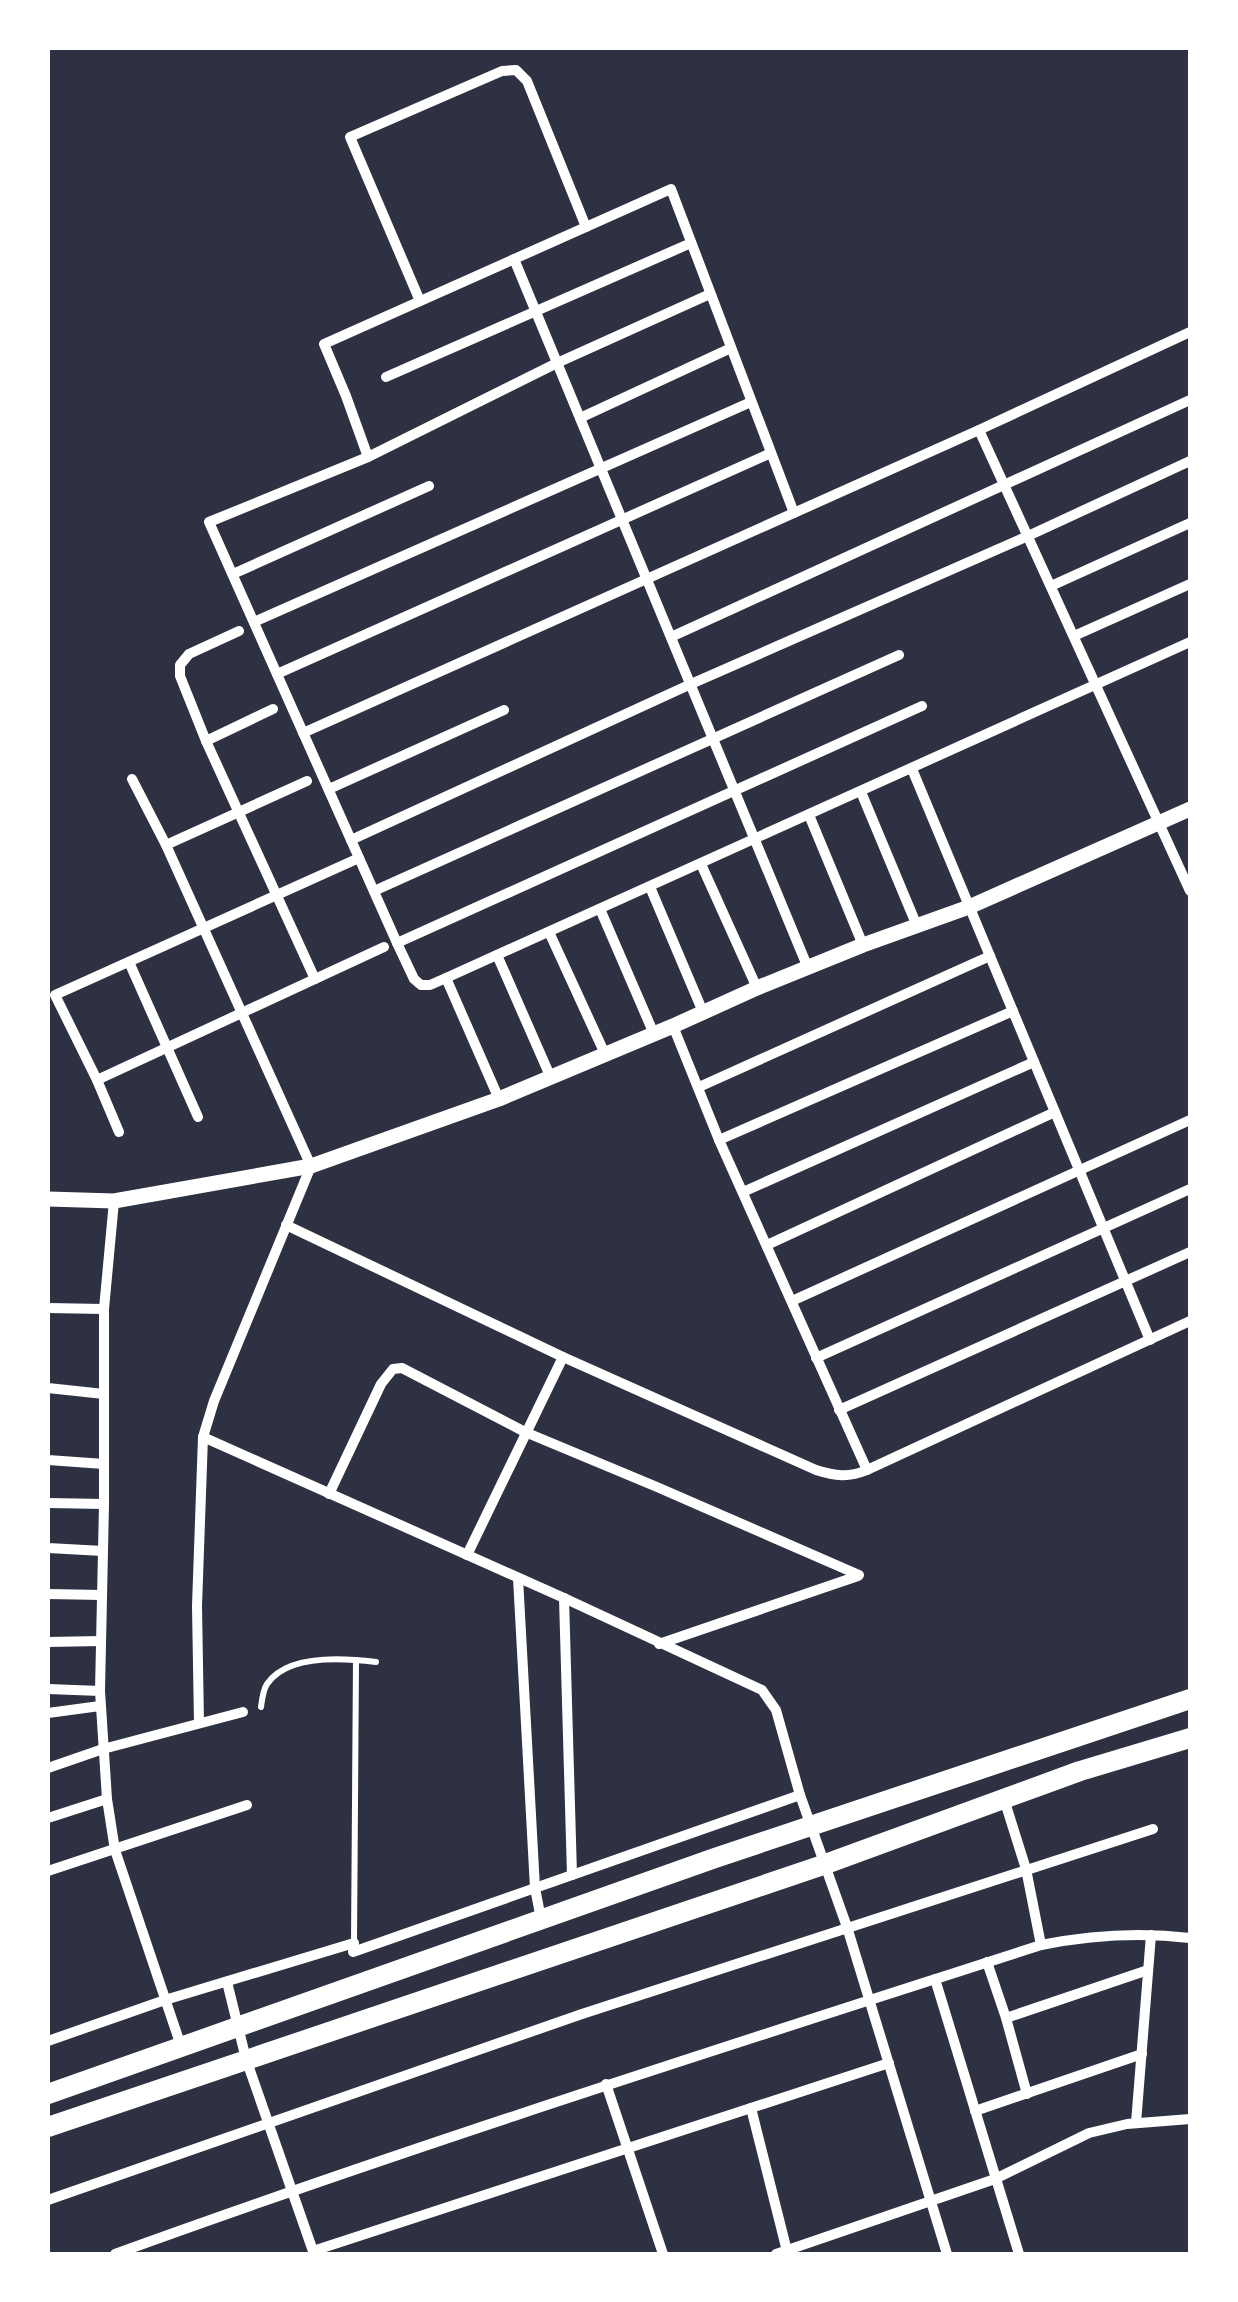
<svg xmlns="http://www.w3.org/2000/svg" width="1238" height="2302" viewBox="0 0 1238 2302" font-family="'Roboto Serif',serif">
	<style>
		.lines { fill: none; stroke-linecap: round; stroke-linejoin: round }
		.service { stroke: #fff; stroke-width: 6 }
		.minor { stroke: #fff; stroke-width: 10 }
		.tertiary { stroke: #fff; stroke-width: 15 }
		.trunk { stroke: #fff; stroke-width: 20 }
	</style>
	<rect width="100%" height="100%" fill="#2d3142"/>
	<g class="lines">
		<g class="service">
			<path d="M261 1707C262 1700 263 1690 267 1684 287 1654 345 1658 376 1662"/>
			<polyline points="354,1943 356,1660"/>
		</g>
		<g class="minor">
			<polyline points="514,259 808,968"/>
			<polyline points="710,294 557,363 368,457 209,522 397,943 414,979 421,985 430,985 446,978 1190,642"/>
			<polyline points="420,301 350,137 502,71 516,70 527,81 586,227"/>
			<polyline points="386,377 691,243"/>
			<polyline points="580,418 731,348"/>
			<polyline points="979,430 1190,891"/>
			<polyline points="368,457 346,396 324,344 671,189 794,513"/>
			<polyline points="233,574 429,486"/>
			<polyline points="1051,586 1190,523"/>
			<polyline points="254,622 751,402"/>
			<polyline points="239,631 189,654 180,665 180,676 206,741 315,979"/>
			<polyline points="1074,636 1190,584"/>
			<polyline points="671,637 1190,400"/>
			<polyline points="277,674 771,453"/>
			<polyline points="303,733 979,430 1190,332"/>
			<polyline points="206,741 273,709"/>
			<polyline points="912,769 1150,1340"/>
			<polyline points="132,779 166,845 311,1166 214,1401 203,1437 197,1606 199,1723"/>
			<polyline points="329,789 504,710"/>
			<polyline points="861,792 917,926"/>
			<polyline points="809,815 863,945"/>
			<polyline points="351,840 691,684 1028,536 1190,461"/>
			<polyline points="166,845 307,781"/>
			<polyline points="701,864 757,988"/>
			<polyline points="650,887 703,1012"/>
			<polyline points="374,891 899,655"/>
			<polyline points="600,909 654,1034"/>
			<polyline points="549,932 605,1054"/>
			<polyline points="397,943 922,706"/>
			<polyline points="497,955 551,1078"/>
			<polyline points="129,962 198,1117"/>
			<polyline points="446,978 499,1099"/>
			<polyline points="673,1026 719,1140 867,1470"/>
			<polyline points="97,1080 384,947"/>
			<polyline points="699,1087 990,956"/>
			<polyline points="119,1132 97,1080 55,995 359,858"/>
			<polyline points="719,1140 1013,1011"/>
			<polyline points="743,1192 1034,1062"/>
			<polyline points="114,1201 104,1309 104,1504 100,1691 107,1799 115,1850 181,2046"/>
			<path d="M286 1225 563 1357 816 1470C835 1476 848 1478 867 1470L1190 1321"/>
			<polyline points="767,1245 1055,1112"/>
			<polyline points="792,1301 1190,1120"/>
			<polyline points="48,1308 104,1309"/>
			<polyline points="816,1358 1190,1189"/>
			<polyline points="48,1388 104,1394"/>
			<polyline points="839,1410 1190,1252"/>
			<polyline points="203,1437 564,1598 762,1690 776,1710 800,1795 847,1927 947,2254"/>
			<polyline points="48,1460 104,1464"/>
			<polyline points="329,1494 381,1384 393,1369 402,1368 525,1432 657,1487 859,1575"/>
			<polyline points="48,1503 104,1504"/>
			<polyline points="48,1548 103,1551"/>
			<polyline points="467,1555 563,1357"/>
			<polyline points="518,1578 535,1888 541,1919"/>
			<polyline points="48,1594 102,1595"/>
			<polyline points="564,1598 572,1875"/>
			<polyline points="48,1642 101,1641"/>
			<polyline points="659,1644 858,1576"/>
			<polyline points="48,1689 100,1691"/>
			<polyline points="48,1713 100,1706"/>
			<polyline points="48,1768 103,1749 243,1712"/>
			<polyline points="1004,1799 1026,1869 1041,1945"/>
			<polyline points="48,1818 107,1799"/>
			<polyline points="48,1871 247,1805"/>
			<polyline points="987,1962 1006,2018"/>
			<polyline points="935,1979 1019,2254"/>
			<polyline points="227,1982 246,2059 314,2254"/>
			<polyline points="48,2041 165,2000 354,1943 353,1952 800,1795"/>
			<polyline points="606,2084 663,2254"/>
			<polyline points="1027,2094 1006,2018 1148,1970"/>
			<polyline points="751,2108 787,2251"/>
			<polyline points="975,2111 1142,2054"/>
			<polyline points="1136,2123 1151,1935"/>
			<polyline points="48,2200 582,2014 1153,1829"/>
			<polyline points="313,2251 889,2063"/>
			<path d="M115 2254C421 2143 731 2045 1041 1945 1091 1935 1140 1932 1190 1938"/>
			<polyline points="776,2254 995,2179 1089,2133 1127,2124 1190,2119"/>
		</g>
		<polyline class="tertiary" points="48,1199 114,1201 311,1166 499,1099 673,1026 757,988 863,945 969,907 1190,809"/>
		<g class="trunk">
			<polyline points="48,2094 715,1858 1190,1699"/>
			<polyline points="48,2127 823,1865 1080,1771 1190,1738"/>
		</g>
	</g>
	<rect width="1238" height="2302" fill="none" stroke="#ffffff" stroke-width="100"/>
</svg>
